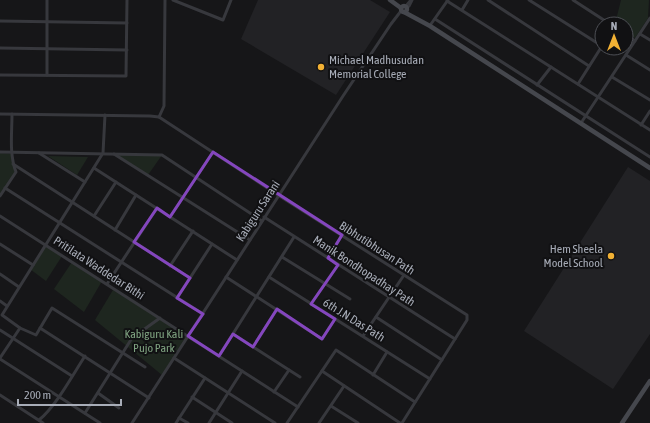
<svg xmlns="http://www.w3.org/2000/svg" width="650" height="423" viewBox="0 0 650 423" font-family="'Asap Condensed',sans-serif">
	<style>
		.built { fill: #222225 }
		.green { fill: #1e261f }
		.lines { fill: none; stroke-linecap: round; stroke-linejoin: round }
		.street { stroke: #37383d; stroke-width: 3 }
		.secondary { stroke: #45474d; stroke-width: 4.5 }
		.marked { fill: none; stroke: #8446be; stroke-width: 3; stroke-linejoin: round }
		.poi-dot { fill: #f2b134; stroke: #111113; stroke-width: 1.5 }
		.labels { text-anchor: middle; stroke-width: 4; stroke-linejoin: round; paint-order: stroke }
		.poi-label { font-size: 12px; fill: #a8adb8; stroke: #111113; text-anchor: start }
		.street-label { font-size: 12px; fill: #a8adb8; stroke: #111113 }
		.park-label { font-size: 12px; fill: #7fa381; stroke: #111113 }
	</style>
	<rect width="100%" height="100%" fill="#161618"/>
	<g class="built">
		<polygon points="258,0 370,0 390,12 336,95 241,39"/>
		<polygon points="628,167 650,181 650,334 613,389 524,331"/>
	</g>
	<g class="green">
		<polygon points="621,0 649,0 648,18 635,38 626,33 626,24 615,24"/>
		<polygon points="0,153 12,154 15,173 0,194"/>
		<polygon points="117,155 162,155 148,175"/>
		<polygon points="48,156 88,157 77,175"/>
		<polygon points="45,245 62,256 46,281 30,269"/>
		<polygon points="72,262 102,281 84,312 54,289"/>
		<polygon points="113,290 188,336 162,375 95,320"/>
	</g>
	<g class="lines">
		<g class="street">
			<polyline points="47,0 47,75"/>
			<polyline points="173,0 223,20 231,0"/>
			<polyline points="488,0 589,66"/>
			<polyline points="529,0 602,46"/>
			<polyline points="573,0 610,24"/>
			<polyline points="447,1 650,130"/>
			<polyline points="406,6 411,0"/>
			<polyline points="407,8 409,6 412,0"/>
			<polyline points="462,10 468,0"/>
			<polyline points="435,19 650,157"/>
			<polyline points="0,21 127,23"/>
			<polyline points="431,24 448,0"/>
			<polyline points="640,34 650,40"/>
			<polyline points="626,35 635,41"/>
			<polyline points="0,48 127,50"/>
			<polyline points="626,55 650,70"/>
			<polyline points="0,75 126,76 127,0"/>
			<polyline points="612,77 650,100"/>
			<polyline points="578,84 602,46"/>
			<polyline points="537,85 551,67"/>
			<polyline points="0,114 150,116 159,117 278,195 467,315 467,320 402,423"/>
			<polyline points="105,115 103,153 2,315 20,328 36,335 52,308 145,367"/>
			<polyline points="159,117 164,106 165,0"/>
			<polyline points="581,123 650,18"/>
			<polyline points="641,125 650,111"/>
			<polyline points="0,152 162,155 262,221"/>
			<polyline points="39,153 85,182"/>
			<polyline points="114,154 250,240"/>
			<polyline points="13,164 190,278"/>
			<polyline points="94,168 237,260"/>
			<polyline points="5,188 203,314"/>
			<path d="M0 196 16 172C9 154 12 133 12 114"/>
			<polyline points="0,216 298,407"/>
			<polyline points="94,216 116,182"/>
			<polyline points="170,217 213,152"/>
			<polyline points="264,217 455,339"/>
			<polyline points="115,230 136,195"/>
			<polyline points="0,244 33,265"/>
			<polyline points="282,257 350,299"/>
			<polyline points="328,258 342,235"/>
			<polyline points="170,266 193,231"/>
			<polyline points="0,274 19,287"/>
			<polyline points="226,277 322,339 335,319"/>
			<polyline points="269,277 430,379"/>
			<polyline points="107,284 157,208"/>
			<polyline points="177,298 212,244"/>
			<polyline points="0,301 7,306"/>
			<polyline points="311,304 338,265"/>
			<polyline points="376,317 442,360"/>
			<polyline points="40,328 149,398"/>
			<polyline points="0,330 72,376"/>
			<polyline points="233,334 300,377"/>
			<polyline points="363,336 404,275"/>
			<polyline points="253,347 277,309"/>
			<polyline points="219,356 294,237"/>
			<polyline points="0,358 20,328"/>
			<polyline points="174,358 275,423"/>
			<polyline points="0,359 100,423"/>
			<polyline points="322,371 400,423"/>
			<polyline points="373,375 387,352"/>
			<polyline points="274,392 289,370"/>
			<polyline points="98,393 119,408"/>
			<polyline points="0,395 43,423"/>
			<polyline points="192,397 232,423"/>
			<polyline points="331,406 358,423"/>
			<polyline points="85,413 132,338 160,318"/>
			<polyline points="179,418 188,423"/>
			<path d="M39 420C56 406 72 376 85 356"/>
			<polyline points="132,423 343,96 391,24 401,11"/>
			<polyline points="176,423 205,378"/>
			<polyline points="209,423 242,371"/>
			<polyline points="287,423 336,350 415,402"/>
			<polyline points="319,423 344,386"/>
		</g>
		<g class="secondary">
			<polyline points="390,0 401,8"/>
			<circle cx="404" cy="9" r="3"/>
			<polyline points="404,12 430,26 650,168"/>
			<polyline points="622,423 650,381"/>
		</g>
	</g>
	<path class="marked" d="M213 152 342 235 328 258 338 265 311 304 335 319 322 339 277 309 253 347 233 334 219 356 188 336 203 314 177 298 190 278 134 242 157 208 170 217Z"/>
	<g class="poi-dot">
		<circle cx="321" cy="67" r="4"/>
		<circle cx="611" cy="256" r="4"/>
	</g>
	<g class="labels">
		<g class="poi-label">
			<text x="329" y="64">Michael Madhusudan<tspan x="329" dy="14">Memorial College</tspan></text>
			<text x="603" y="253" text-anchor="end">Hem Sheela<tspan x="603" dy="14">Model School</tspan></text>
		</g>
		<g class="street-label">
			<text transform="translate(258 211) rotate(-57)" y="4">Kabiguru Sarani</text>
			<text transform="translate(377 248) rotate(33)" y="4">Bibhutibhusan Path</text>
			<text transform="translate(99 268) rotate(33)" y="4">Pritilata Waddedar Bithi</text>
			<text transform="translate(364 271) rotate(33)" y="4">Manik Bondhopadhay Path</text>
			<text transform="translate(354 320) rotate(32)" y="4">6th J.N.Das Path</text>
		</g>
		<g class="park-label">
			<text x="154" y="338">Kabiguru Kali<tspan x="154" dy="14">Pujo Park</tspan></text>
		</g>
	</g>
	<g transform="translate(614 36)"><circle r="19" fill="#111113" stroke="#4d4f55"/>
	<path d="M0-3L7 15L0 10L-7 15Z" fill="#f2b134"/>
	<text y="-6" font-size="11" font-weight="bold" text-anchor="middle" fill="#a8adb8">N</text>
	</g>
	<path d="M18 399v6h103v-6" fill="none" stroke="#a8adb8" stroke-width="2"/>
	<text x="24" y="399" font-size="12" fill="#a8adb8" stroke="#111113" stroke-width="3" paint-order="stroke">200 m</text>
</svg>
